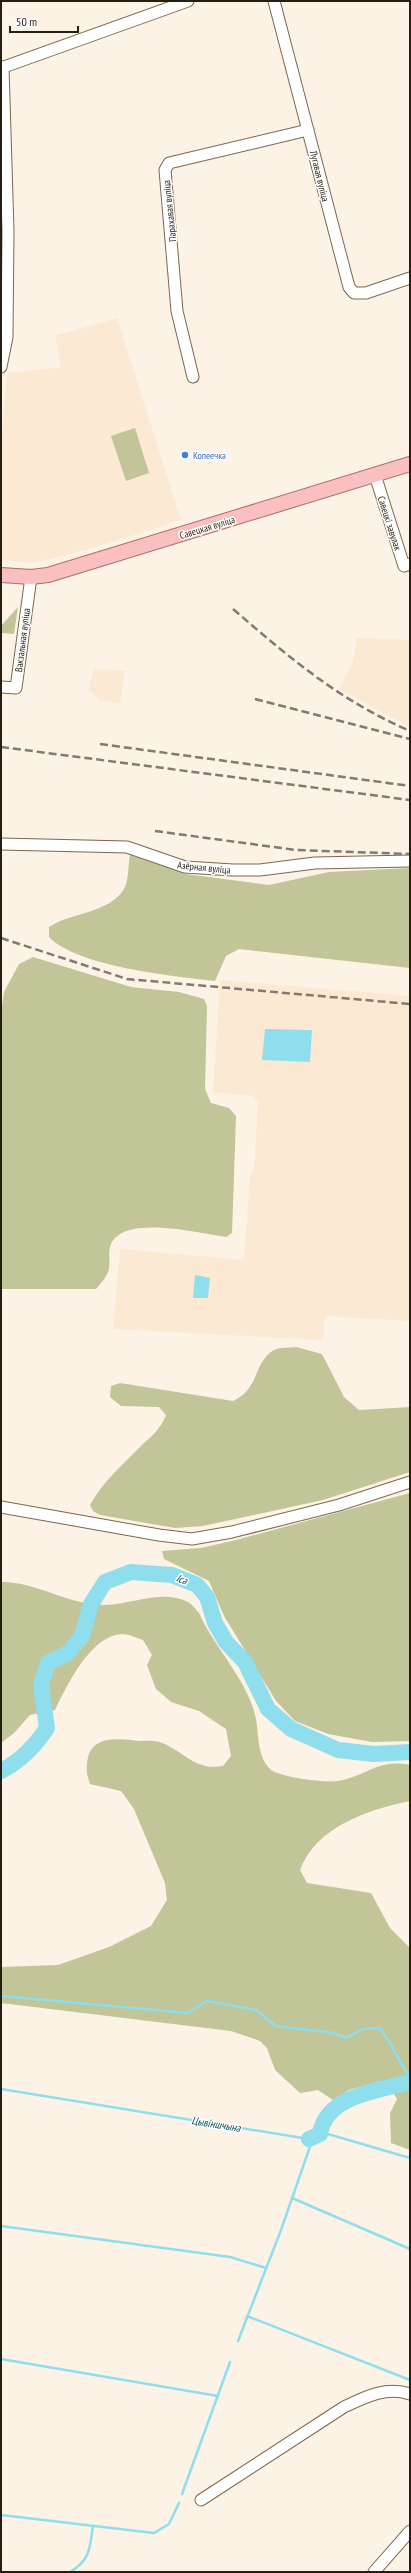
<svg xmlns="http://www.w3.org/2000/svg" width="411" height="2573" viewBox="0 0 411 2573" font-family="'PT Sans Narrow',sans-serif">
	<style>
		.built { fill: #fbe9d3 }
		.green { fill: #c1c597 }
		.water { fill: #8fdeed }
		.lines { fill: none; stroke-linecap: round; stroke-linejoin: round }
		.stream { stroke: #8fdeed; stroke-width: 2.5 }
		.river { stroke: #8fdeed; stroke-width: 16 }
		.minor-casing { stroke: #7c674b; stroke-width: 13 }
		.major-casing { stroke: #ae6c67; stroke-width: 16 }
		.minor { stroke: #fff; stroke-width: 11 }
		.major { stroke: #fac0bf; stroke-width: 14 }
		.rail { stroke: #83796e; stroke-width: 2.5; stroke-dasharray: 8 4; stroke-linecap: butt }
		.shop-dot { fill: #3f7fe0; stroke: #fff; stroke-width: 1.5 }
		.labels { text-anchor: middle; stroke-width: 3; stroke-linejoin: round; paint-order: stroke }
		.street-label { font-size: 10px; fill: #271e13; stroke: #fff }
		.shop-label { font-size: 10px; fill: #366cbe; stroke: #fff; text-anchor: start }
		.water-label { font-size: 11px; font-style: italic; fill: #0b515d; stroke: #fff }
	</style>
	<rect width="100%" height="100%" fill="#fcf2e6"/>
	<g class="built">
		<polygon points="117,318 181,520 100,546 34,563 1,560 1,450 7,373 61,367 55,336"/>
		<polygon points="357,638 410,640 410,727 339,689 353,661"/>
		<polygon points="94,669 125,671 120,703 100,701 89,690"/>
		<polygon points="220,980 410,996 410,1321 325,1316 323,1340 113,1329 120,1249 244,1260 250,1175 254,1170 258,1103 253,1096 213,1092"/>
	</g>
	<g class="green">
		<polygon points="135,428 149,473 126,481 111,436"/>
		<polygon points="18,607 14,634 1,633 1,626"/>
		<path d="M130 855 186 874 269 885 329 872 410 868V968L239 949 226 956 215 981C173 976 78 967 49 937V927C72 912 108 914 124 889 129 880 128 865 130 855Z"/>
		<path d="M33 957 131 987 179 992 204 999 207 1006 205 1089 211 1103 229 1108 236 1116 232 1233 226 1237C199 1233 124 1214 111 1244 107 1253 112 1266 107 1274 105 1279 100 1284 96 1289H1V1014L4 992 19 964Z"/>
		<path d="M296 1347 322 1354 344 1397 359 1410 410 1407V1472L323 1500 203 1526 175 1528 100 1515 93 1511 90 1505C102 1483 121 1466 139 1448 150 1437 160 1431 166 1415L159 1407 121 1406 110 1397 111 1386 120 1383 233 1401C260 1389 253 1362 274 1350 279 1347 290 1348 296 1347Z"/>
		<polygon points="410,1493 410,1741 372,1742 328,1734 295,1721 276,1701 224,1616 209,1581 164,1559 162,1551 201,1548 236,1540"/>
		<path d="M1 1582C38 1582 67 1605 106 1605 132 1604 163 1589 188 1602 192 1604 196 1610 199 1613 214 1647 243 1675 254 1711 260 1729 255 1754 270 1769 278 1777 325 1783 337 1781 366 1777 377 1758 410 1765V1801C367 1810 316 1827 300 1870L307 1883 371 1893 390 1928 410 1948V2150L391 2143 390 2113 397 2099 392 2090 381 2081 349 2090 333 2100 318 2090 300 2093 275 2070 267 2048 260 2041 231 2031 1 2003V1967L58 1965 109 1947 151 1926 167 1900 165 1883 134 1809 121 1791 90 1784C86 1773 86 1769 88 1757 94 1735 120 1739 138 1741 145 1741 156 1740 162 1743 185 1752 195 1771 223 1766L231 1756 226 1729 199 1711 171 1702 156 1689 147 1665 152 1655 143 1640C137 1638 128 1634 122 1634 91 1635 67 1685 55 1710L30 1715 14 1733 1 1743Z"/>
	</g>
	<g class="water">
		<polygon points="265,1029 312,1030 310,1062 262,1060"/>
		<polygon points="195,1275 210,1278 208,1298 193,1298"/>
	</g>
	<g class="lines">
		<g class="stream">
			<path d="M1 1996 188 2013 207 2001 256 2010 276 2026 334 2033 346 2038 363 2029 379 2028C392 2041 397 2061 410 2076"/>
			<polyline points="1,2089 309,2139"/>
			<polyline points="321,2132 410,2158"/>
			<polyline points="292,2198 410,2249"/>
			<polyline points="1,2226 230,2257 266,2268"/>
			<polyline points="247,2316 410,2380"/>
			<polyline points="238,2341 281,2230 313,2138"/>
			<polyline points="1,2359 218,2396"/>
			<polyline points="182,2494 230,2362"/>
			<polyline points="1,2515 154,2533 169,2524 179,2503"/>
			<path d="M70 2572C90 2561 90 2547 93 2526"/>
		</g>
		<g class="river">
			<path d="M1 1771C21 1761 35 1746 47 1728L41 1684 48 1663 68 1653 82 1636 91 1604 105 1582 131 1572 172 1575 197 1585 207 1597 215 1623 226 1642 245 1662 268 1709 291 1729 338 1750 374 1754 410 1752"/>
			<path d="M309 2139 320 2134C326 2095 378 2091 410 2082"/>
		</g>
		<defs>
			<g id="minor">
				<polyline points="274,1 349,287 354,293 366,293 410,278"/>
				<polyline points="1,68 188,1"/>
				<polyline points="1,367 7,337 8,231 3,67"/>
				<polyline points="193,377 177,311 165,170 169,163 308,130"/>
				<polyline points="375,475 404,566 410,564"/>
				<polyline points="1,687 16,688 31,577"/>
				<polyline points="1,844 127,847 185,867 233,870 260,870 315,863 410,861"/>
				<polyline points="1,1507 159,1535 192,1539 232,1532 339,1505 410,1482"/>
				<path d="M201 2500 344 2407C365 2397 386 2386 410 2394"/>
				<polyline points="374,2572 410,2531"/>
			</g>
			<polyline id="major" points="1,575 31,577 48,575 410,464"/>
		</defs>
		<use href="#minor" class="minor-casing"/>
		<use href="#major" class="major-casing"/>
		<use href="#minor" class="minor"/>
		<use href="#major" class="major"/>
		<g class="rail">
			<path d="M233 609C291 659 339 700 410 731"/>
			<polyline points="255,699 410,739"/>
			<polyline points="100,744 410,786"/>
			<polyline points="1,747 410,800"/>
			<polyline points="155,831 296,850 410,854"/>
			<polyline points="1,938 127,979 410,1004"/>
		</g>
	</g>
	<circle class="shop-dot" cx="185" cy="455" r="4"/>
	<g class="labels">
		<g class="street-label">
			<text transform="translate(320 176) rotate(76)" y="4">Лугавая вуліца</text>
			<text transform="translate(169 211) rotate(-96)" y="4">Парахавая вуліца</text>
			<text transform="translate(390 523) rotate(72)" y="4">Савецкі завулак</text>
			<text transform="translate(207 527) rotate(-17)" y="4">Савецкая вуліца</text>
			<text transform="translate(22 640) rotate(-83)" y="4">Вакзальная вуліца</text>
			<text transform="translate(204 867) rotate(6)" y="4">Азёрная вуліца</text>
		</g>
		<g class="shop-label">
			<text x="193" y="459">Копеечка</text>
		</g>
		<g class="water-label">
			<text transform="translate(182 1579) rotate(22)" y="4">Іса</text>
			<text transform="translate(216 2124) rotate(9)" y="4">Цывіншчына</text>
		</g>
	</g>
	<rect width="411" height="2573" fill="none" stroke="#271e13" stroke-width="4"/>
	<path d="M10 26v6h68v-6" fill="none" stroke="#271e13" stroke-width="2"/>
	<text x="16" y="26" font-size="12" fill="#271e13" stroke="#ffffff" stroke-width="3" paint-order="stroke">50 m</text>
</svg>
